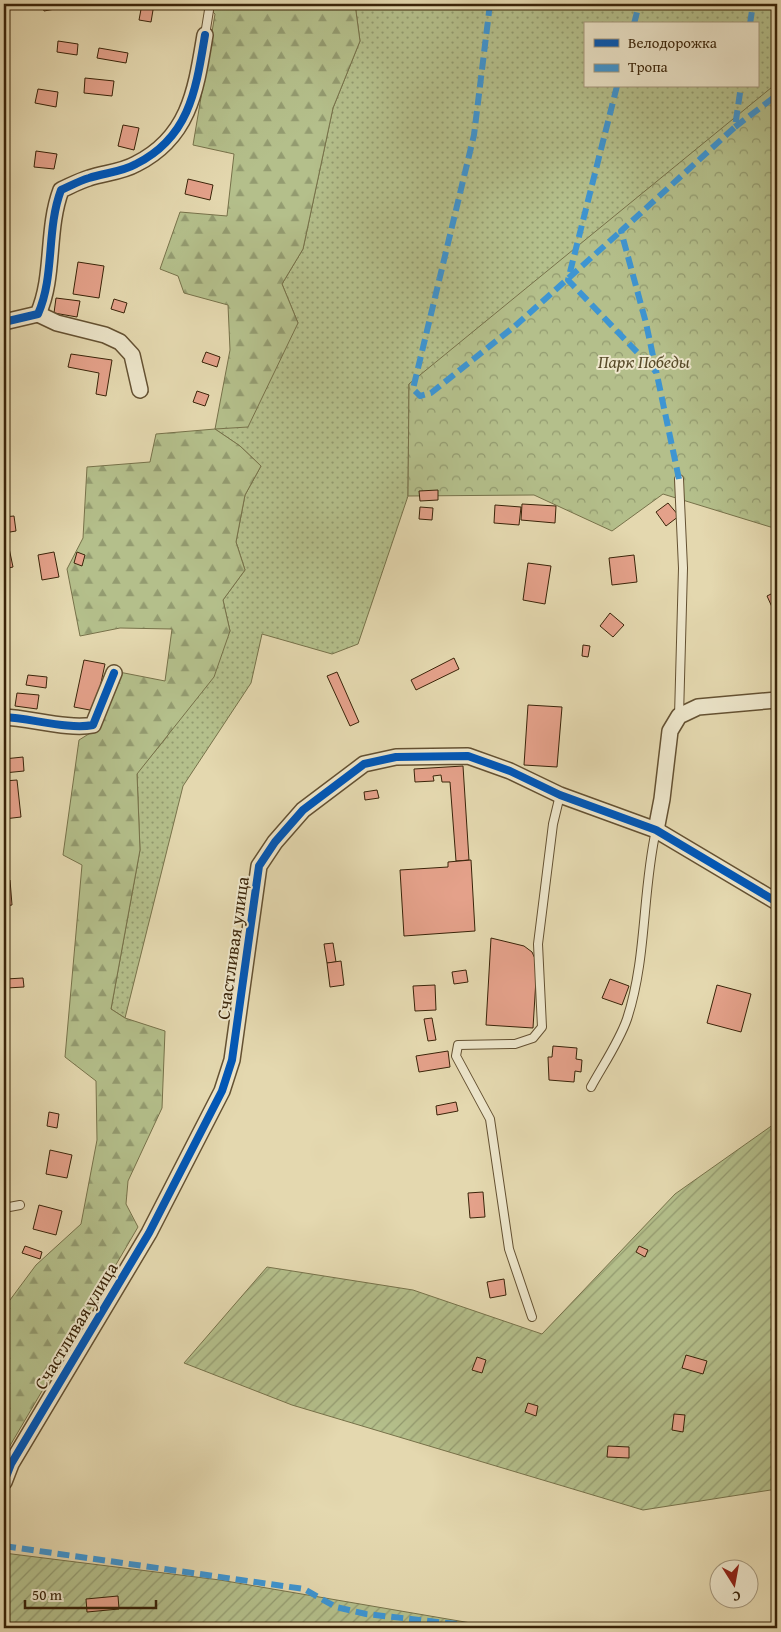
<svg xmlns="http://www.w3.org/2000/svg" width="781" height="1632" viewBox="0 0 781 1632" font-family="'Gentium Book Plus',serif">
	<style>
		.grass { fill: url(#grass-dots); stroke: #77724a; fill-rule: evenodd }
		.forest { fill: url(#forest-firs); stroke: #77724a }
		.park { fill: url(#park-crowns); stroke: #77724a }
		.garden { fill: url(#garden-furrows); stroke: #77724a }
		.building { fill: #e4a18a; stroke: #3a2409 }
		.lines { fill: none; stroke-linecap: round; stroke-linejoin: round }
		.service-casing { stroke: #645132; stroke-width: 10 }
		.minor-casing { stroke: #645132; stroke-width: 18 }
		.service { stroke: #ede6cb; stroke-width: 8 }
		.minor { stroke: #ede6cb; stroke-width: 15 }
		.quiet { stroke: #3e95d2; stroke-width: 6; stroke-dasharray: 12 6; stroke-linecap: butt }
		.cycleway-casing { stroke: #ede6cb; stroke-width: 11 }
		.cycleway { stroke: #0057b8; stroke-width: 8 }
		.labels { text-anchor: middle; stroke-width: 4; stroke-linejoin: round; paint-order: stroke }
		.park-label { font-size: 18px; font-style: italic; fill: #584b2a; stroke: #ede6cb }
		.street-label { font-size: 18px; fill: #3a2409; stroke: #ede6cb }
	</style>
	<defs>
		<pattern id="grass-dots" width="8" height="8" patternUnits="userSpaceOnUse" patternTransform="scale(1.25)"><rect width="8" height="8" fill="#b4bf8b"/><path d="M2 2h.1M6 6h.1" fill="none" stroke="#939b70" stroke-width="1.8" stroke-linecap="round"/></pattern>
		<pattern id="forest-firs" width="22" height="20" patternUnits="userSpaceOnUse" patternTransform="scale(1.25)"><rect width="22" height="20" fill="#b4bf8b"/><path d="M5 1l3.5 6h-7zM16 11l3.5 6h-7z" fill="#939b70"/></pattern>
		<pattern id="park-crowns" width="20" height="18" patternUnits="userSpaceOnUse" patternTransform="scale(1.25)"><rect width="20" height="18" fill="#b4bf8b"/><path d="M2 6a3 3 0 1 1 6 0M12 15a3 3 0 1 1 6 0" fill="none" stroke="#939b70"/></pattern>
		<pattern id="garden-furrows" width="10" height="10" patternUnits="userSpaceOnUse" patternTransform="scale(1.25)"><rect width="10" height="10" fill="#b4bf8b"/><path d="M-1 1l2-2M0 10L10 0M9 11l2-2" fill="none" stroke="#939b70"/></pattern>
	</defs>
	<rect width="100%" height="100%" fill="#e4d8af"/>
	<filter id="stains"><feTurbulence type="fractalNoise" baseFrequency=".004" numOctaves="4"/><feColorMatrix values="0 0 0 0 .2 0 0 0 0 .09 0 0 0 0 .02 0 0 0 .5 -.17"/></filter>
	<radialGradient id="worn" r=".72"><stop offset=".6" stop-color="#630" stop-opacity="0"/><stop offset="1" stop-color="#630" stop-opacity=".3"/></radialGradient>
	<path class="grass" d="M355 4H777V105L409 384 408 496 358 644 332 654 262 634 251 683 183 786 125 1018 111 1009 140 850 137 773 166 738 230 631 223 600 245 570 236 542 245 495 261 466 240 446 215 429 298 323 282 284 303 249 333 108 360 41ZM585 24H757V86H585Z"/>
	<polygon class="forest" points="205,4 355,4 360,41 333,108 303,249 282,284 298,323 248,427 215,429 240,446 261,466 245,495 236,542 245,570 223,600 230,631 214,677 137,774 140,850 111,1009 125,1018 165,1031 162,1108 128,1181 126,1204 138,1227 4,1456 4,1308 36,1265 81,1224 97,1140 96,1081 65,1057 82,865 63,855 79,740 100,727 119,672 165,681 172,629 120,628 80,636 67,569 83,538 87,467 150,462 156,434 215,429 230,350 228,305 184,293 178,276 160,269 180,212 227,216 234,154 193,145 215,14"/>
	<polygon class="park" points="777,83 777,529 663,494 612,531 534,495 408,496 409,384"/>
	<g class="garden">
		<polygon points="777,1122 777,1489 643,1510 292,1405 184,1363 267,1267 413,1290 542,1334 675,1194"/>
		<polygon points="4,1553 220,1580 500,1628 4,1628"/>
	</g>
	<g class="building">
		<polygon points="42,4 66,4 66,7 44,11"/>
		<polygon points="142,4 154,4 151,22 139,20"/>
		<polygon points="58,41 78,44 77,55 57,52"/>
		<polygon points="99,48 128,53 126,63 97,58"/>
		<polygon points="85,78 114,81 112,96 84,93"/>
		<polygon points="38,89 58,92 56,107 35,103"/>
		<polygon points="123,125 139,128 134,150 118,146"/>
		<polygon points="36,151 57,154 54,169 34,167"/>
		<polygon points="188,179 213,185 210,200 185,194"/>
		<polygon points="78,262 104,266 99,298 73,294"/>
		<polygon points="56,298 80,301 77,317 54,313"/>
		<polygon points="114,299 127,303 124,313 111,309"/>
		<polygon points="206,352 220,357 217,367 202,362"/>
		<polygon points="71,354 112,360 106,396 96,394 99,373 68,367"/>
		<polygon points="197,391 209,395 205,406 193,402"/>
		<polygon points="438,490 438,500 420,501 419,491"/>
		<polygon points="668,503 679,516 666,526 656,512"/>
		<polygon points="522,504 556,506 555,523 521,520"/>
		<polygon points="495,505 521,507 519,525 494,523"/>
		<polygon points="420,507 433,508 432,520 419,519"/>
		<polygon points="14,516 16,531 4,533 4,517"/>
		<polygon points="9,548 13,567 4,569 4,549"/>
		<polygon points="54,552 59,577 42,580 38,555"/>
		<polygon points="77,552 85,555 82,566 74,563"/>
		<polygon points="634,555 637,582 612,585 609,558"/>
		<polygon points="528,563 551,566 545,604 523,600"/>
		<polygon points="777,591 777,618 767,596"/>
		<polygon points="610,613 624,625 613,637 600,626"/>
		<polygon points="583,645 590,646 588,657 582,656"/>
		<polygon points="454,658 459,669 416,690 411,680"/>
		<polygon points="84,660 105,664 95,711 74,707"/>
		<polygon points="337,672 359,722 350,726 327,676"/>
		<polygon points="28,675 47,677 46,688 26,685"/>
		<polygon points="17,693 39,695 37,709 15,706"/>
		<polygon points="528,705 562,707 557,767 524,765"/>
		<polygon points="23,757 24,771 4,773 4,759"/>
		<polygon points="463,766 469,860 456,861 450,782 442,782 441,775 433,776 434,781 415,782 414,769"/>
		<polygon points="17,780 21,817 4,819 4,781"/>
		<polygon points="377,790 379,798 365,800 364,792"/>
		<polygon points="471,860 475,931 404,936 400,870 448,867 448,862"/>
		<polygon points="10,880 12,905 4,906 4,881"/>
		<polygon points="491,938 524,946 532,952 537,963 533,1028 486,1025"/>
		<polygon points="333,943 336,962 327,963 324,944"/>
		<polygon points="341,961 344,985 330,987 327,963"/>
		<polygon points="466,970 468,982 454,984 452,972"/>
		<polygon points="23,978 24,987 7,988 6,979"/>
		<polygon points="610,979 629,986 622,1005 602,998"/>
		<polygon points="435,985 436,1010 415,1011 413,986"/>
		<polygon points="717,985 751,994 741,1032 707,1023"/>
		<polygon points="432,1018 436,1040 428,1041 424,1019"/>
		<polygon points="553,1046 577,1048 576,1059 582,1060 581,1072 575,1071 574,1082 549,1080 548,1057 552,1057"/>
		<polygon points="4,1049 8,1050 6,1074 4,1074"/>
		<polygon points="448,1051 450,1067 419,1072 416,1056"/>
		<polygon points="456,1102 458,1111 437,1115 436,1106"/>
		<polygon points="49,1112 59,1114 57,1128 47,1126"/>
		<polygon points="50,1150 72,1155 67,1178 46,1174"/>
		<polygon points="483,1192 485,1217 470,1218 468,1193"/>
		<polygon points="39,1205 62,1211 56,1235 33,1229"/>
		<polygon points="25,1246 42,1252 40,1259 22,1253"/>
		<polygon points="639,1246 648,1250 645,1257 636,1252"/>
		<polygon points="504,1279 506,1295 490,1298 487,1282"/>
		<polygon points="686,1355 707,1361 703,1374 682,1368"/>
		<polygon points="477,1357 486,1360 482,1373 472,1370"/>
		<polygon points="528,1403 538,1406 536,1416 525,1412"/>
		<polygon points="674,1414 685,1415 683,1432 672,1430"/>
		<polygon points="608,1446 629,1447 629,1458 607,1457"/>
		<polygon points="118,1596 119,1609 87,1612 86,1599"/>
	</g>
	<g class="lines">
		<defs>
			<g id="service">
				<polyline points="205,35 210,4"/>
				<polyline points="679,479 683,568 679,716"/>
				<path d="M591 1087C603 1065 619 1042 627 1019 647 958 642 893 656 830"/>
				<polyline points="4,1208 20,1205"/>
				<polyline points="532,1317 509,1249 490,1119 456,1056 458,1045 515,1044 533,1038 542,1027 538,944 553,824 560,795"/>
			</g>
			<g id="minor">
				<polyline points="38,314 57,323 105,335 120,342 132,355 140,390"/>
				<path d="M4 322 38 314C55 276 46 230 61 190 70 186 79 181 89 178 104 173 122 172 136 164 190 137 196 89 205 35"/>
				<path d="M4 717C30 718 69 730 93 725L114 673"/>
				<polyline points="656,830 662,799 670,731 679,716 698,707 777,700"/>
				<polyline points="4,1482 11,1464 149,1233 222,1091 232,1060 259,866 275,842 303,810 364,764 396,757 468,756 510,771 560,795 656,830 777,902"/>
			</g>
		</defs>
		<use href="#service" class="service-casing"/>
		<use href="#minor" class="minor-casing"/>
		<use href="#service" class="service"/>
		<use href="#minor" class="minor"/>
		<g class="quiet">
			<polyline points="490,4 474,135 413,389 420,396 431,393 515,326 621,231"/>
			<polyline points="634,24 639,4"/>
			<polyline points="750,24 753,4"/>
			<polyline points="617,86 568,280 656,372"/>
			<polyline points="735,127 777,95"/>
			<polyline points="679,479 646,323 621,231 735,127 741,86"/>
			<polyline points="4,1546 304,1589 336,1607 366,1614 492,1628"/>
		</g>
		<defs>
			<g id="cycleway">
				<path d="M4 322 38 314C55 276 46 230 61 190 70 186 79 181 89 178 104 173 122 172 136 164 190 137 196 89 205 35"/>
				<path d="M4 717C30 718 69 730 93 725L114 673"/>
				<polyline points="4,1482 11,1464 149,1233 222,1091 232,1060 259,866 275,842 303,810 364,764 396,757 468,756 510,771 560,795 656,830 777,902"/>
			</g>
		</defs>
		<use href="#cycleway" class="cycleway-casing"/>
		<use href="#cycleway" class="cycleway"/>
	</g>
	<g class="labels">
		<g class="park-label">
			<text x="644" y="368">Парк Победы</text>
		</g>
		<g class="street-label">
			<text transform="translate(233 948) rotate(-82)" y="6">Счастливая улица</text>
			<text transform="translate(76 1326) rotate(-59)" y="6">Счастливая улица</text>
		</g>
	</g>
	<rect width="781" height="1632" fill="none" stroke="#e4d8af" stroke-width="20"/>
	<rect x="5" y="5" width="771" height="1622" fill="none" stroke="#3a2409" stroke-width="2.5"/>
	<rect x="10" y="10" width="761" height="1612" fill="none" stroke="#3a2409"/>
	<rect x="584" y="22" width="175" height="65" fill="#ede6cb" stroke="#a5987d"/>
	<rect x="594" y="39" width="25" height="8" fill="#0057b8" stroke="#a5987d"/>
	<text x="628" y="48" font-size="15" fill="#3a2409">Велодорожка</text>
	<rect x="594" y="64" width="25" height="8" fill="#3e95d2" stroke="#a5987d"/>
	<text x="628" y="72" font-size="15" fill="#3a2409">Тропа</text>
	<g transform="translate(734 1584) rotate(169)"><circle r="24" fill="#ede6cb" stroke="#a5987d"/>
	<path d="M0-4L9 19L0 12L-9 19Z" fill="#8f2418"/>
	<text y="-8" font-size="14" font-weight="bold" text-anchor="middle" fill="#3a2409">С</text>
	</g>
	<path d="M25 1600v8h131v-8" fill="none" stroke="#3a2409" stroke-width="2.5"/>
	<text x="32" y="1600" font-size="15" fill="#3a2409" stroke="#ede6cb" stroke-width="4" paint-order="stroke">50 m</text>
	<rect width="100%" height="100%" filter="url(#stains)"/>
	<rect width="100%" height="100%" fill="url(#worn)"/>
</svg>
